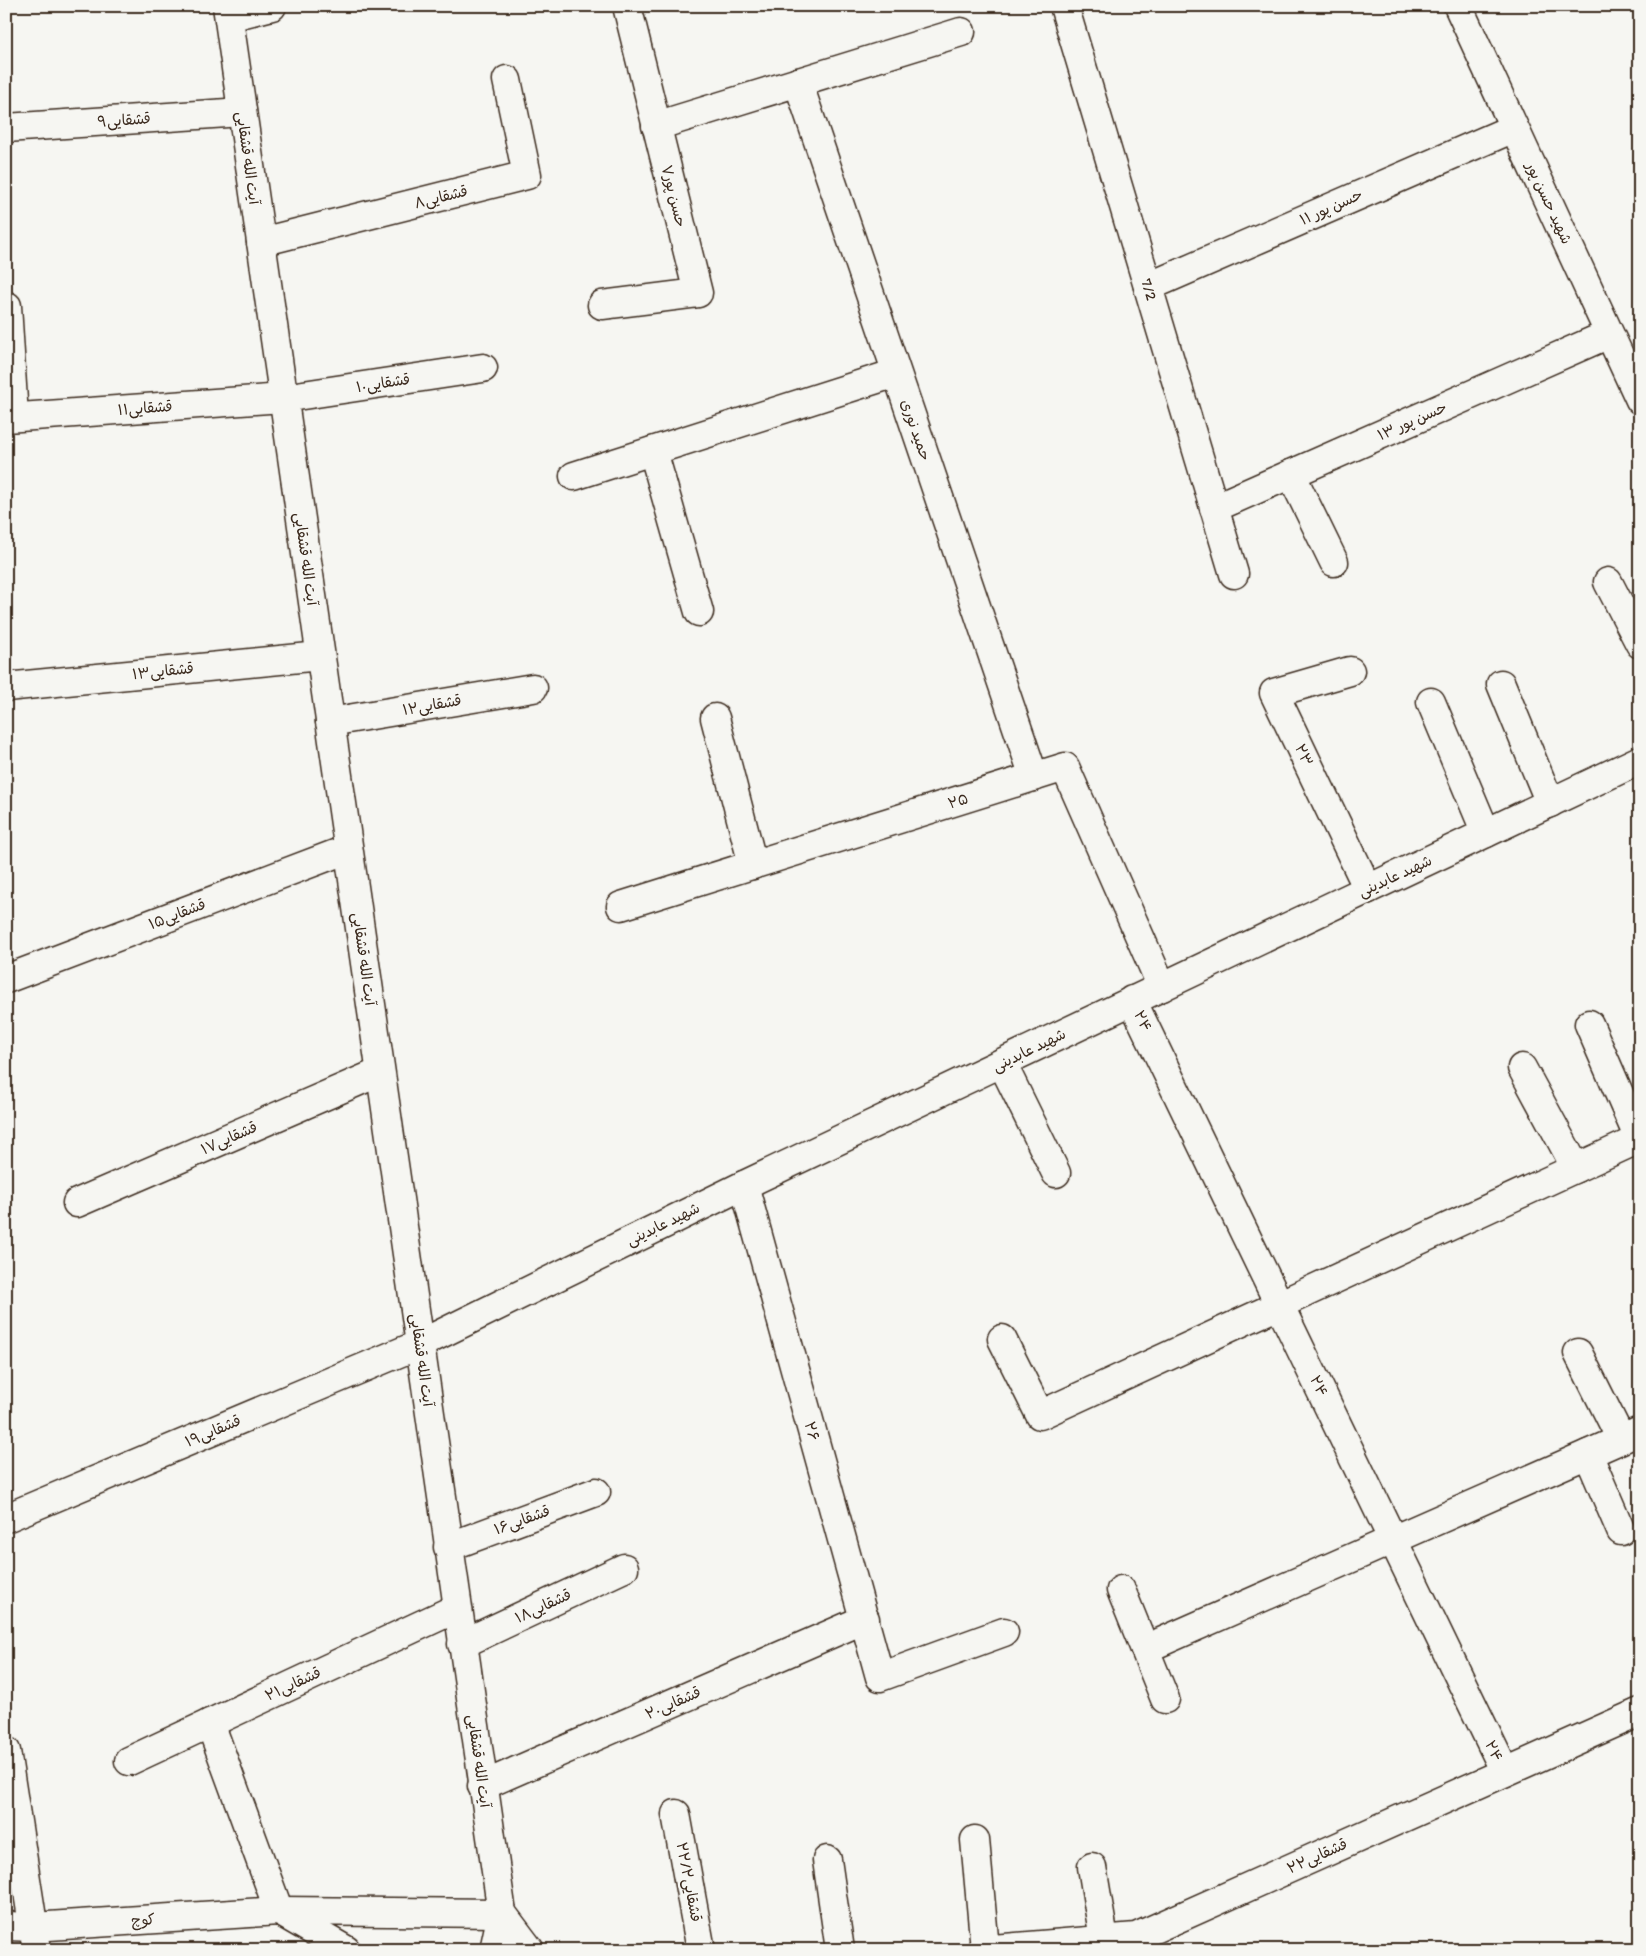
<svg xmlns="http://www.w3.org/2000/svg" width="1646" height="1956" viewBox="0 0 1646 1956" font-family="Itim,'Playpen Sans Arabic',sans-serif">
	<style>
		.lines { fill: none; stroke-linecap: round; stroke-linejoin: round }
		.street-casing { stroke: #3b2a1e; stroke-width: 31 }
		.secondary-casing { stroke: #3b2a1e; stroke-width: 31 }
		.street { stroke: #f6f6f2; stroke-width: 28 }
		.secondary { stroke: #f6f6f2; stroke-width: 28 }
		.labels { text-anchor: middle; stroke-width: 4; stroke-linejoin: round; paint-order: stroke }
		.street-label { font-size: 15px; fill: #3b2a1e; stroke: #f6f6f2 }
	</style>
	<rect width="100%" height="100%" fill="#f6f6f2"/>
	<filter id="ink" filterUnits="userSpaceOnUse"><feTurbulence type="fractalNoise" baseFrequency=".02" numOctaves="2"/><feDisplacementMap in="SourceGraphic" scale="10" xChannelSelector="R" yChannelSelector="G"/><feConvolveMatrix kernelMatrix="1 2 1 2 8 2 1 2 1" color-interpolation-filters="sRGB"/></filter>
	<g filter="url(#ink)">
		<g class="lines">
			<defs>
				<g id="street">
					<path id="s1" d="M1064 6 1234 574"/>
					<polyline points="229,17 272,6"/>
					<polyline points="798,82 1034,777"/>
					<polyline points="656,126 961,32"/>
					<polyline points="6,128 242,112"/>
					<polyline points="261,242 527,175 507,80"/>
					<polyline points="1148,287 1514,128"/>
					<polyline points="602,305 698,293 627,6"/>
					<polyline points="7,306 14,417"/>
					<polyline points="6,418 283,398 483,368"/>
					<polyline points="653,451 699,612"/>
					<polyline points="1291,474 1334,562"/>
					<polyline points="574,476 896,373"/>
					<polyline points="1214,508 1609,334"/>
					<polyline points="1608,582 1640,644"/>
					<polyline points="1350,671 1274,693 1368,889"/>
					<polyline points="1501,684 1550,803"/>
					<polyline points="6,687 320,656"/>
					<polyline points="1431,702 1486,833"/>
					<polyline points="715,718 753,865"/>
					<polyline points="330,722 533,688"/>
					<polyline points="621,906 1065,767 1162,987"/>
					<polyline points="6,979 348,849"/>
					<polyline points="1132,1000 1505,1772"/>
					<polyline points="1002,1063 1056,1173"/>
					<polyline points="1522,1068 1576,1168"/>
					<polyline points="744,1185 880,1677 1004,1632"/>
					<polyline points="77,1203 380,1072"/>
					<polyline points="1002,1339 1040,1415 1639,1139 1589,1024"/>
					<polyline points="1578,1353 1621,1439"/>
					<polyline points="1588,1454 1621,1531"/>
					<polyline points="6,1518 420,1344 744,1185 1640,760"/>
					<polyline points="448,1547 596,1492"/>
					<polyline points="1121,1590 1165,1699"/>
					<polyline points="462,1644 624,1568"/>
					<polyline points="1145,1649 1640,1431"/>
					<polyline points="210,1723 279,1911"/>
					<polyline points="6,1751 37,1950"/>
					<polyline points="129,1761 457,1608"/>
					<polyline points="482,1786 865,1619"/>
					<polyline points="676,1814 701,1950"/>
					<polyline points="975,1840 985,1949"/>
					<polyline points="827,1860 840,1950"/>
					<polyline points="1092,1867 1104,1939"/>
					<polyline points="981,1950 1136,1937 1640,1712"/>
				</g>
				<g id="secondary">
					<polyline points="227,6 502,1913 494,1950"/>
					<polyline points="1458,6 1640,400"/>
					<polyline points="279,1911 346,1950"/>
					<polyline points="502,1913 530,1950"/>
					<polyline points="6,1926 33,1927 279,1911 502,1913"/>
				</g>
			</defs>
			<use href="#street" class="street-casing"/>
			<use href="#secondary" class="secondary-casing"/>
			<use href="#street" class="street"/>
			<use href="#secondary" class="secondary"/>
		</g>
	</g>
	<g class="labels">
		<g class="street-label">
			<text transform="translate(124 120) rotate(-4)" y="5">۹قشقایی</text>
			<text transform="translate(248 158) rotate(82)" y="5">آیت الله قشقایی</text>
			<text transform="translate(674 196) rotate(76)" y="5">حسن پور۷</text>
			<text transform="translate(441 197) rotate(-14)" y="5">۸قشقایی</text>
			<text transform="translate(1549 203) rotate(65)" y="5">شهید حسن پور</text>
			<text transform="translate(1331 207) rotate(-24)" y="5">۱۱ حسن پور</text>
			<text dy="5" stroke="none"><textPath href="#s1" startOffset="296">7/2</textPath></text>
			<text transform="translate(383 383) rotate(-9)" y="5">۱۰قشقایی</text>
			<text transform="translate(145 408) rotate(-4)" y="5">۱۱قشقایی</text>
			<text transform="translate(1412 421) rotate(-24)" y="5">۱۳ حسن پور</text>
			<text transform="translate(916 430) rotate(71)" y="5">حمید نوری</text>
			<text transform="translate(306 559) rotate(82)" y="5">آیت الله قشقایی</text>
			<text transform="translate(163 671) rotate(-6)" y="5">قشقایی۱۳</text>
			<text transform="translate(432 705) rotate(-10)" y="5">قشقایی۱۲</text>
			<text transform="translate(1304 755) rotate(65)" y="5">۲۳</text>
			<text transform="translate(958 801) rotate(-17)" y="5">۲۵</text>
			<text transform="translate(1395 876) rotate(-25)" y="5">شهید عابدینی</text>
			<text transform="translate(177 914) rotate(-21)" y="5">۱۵قشقایی</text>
			<text transform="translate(364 959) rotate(82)" y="5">آیت الله قشقایی</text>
			<text transform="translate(1143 1021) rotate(64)" y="5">۲۴</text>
			<text transform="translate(1029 1050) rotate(-26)" y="5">شهید عابدینی</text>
			<text transform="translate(229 1138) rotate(-24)" y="5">۱۷قشقایی</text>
			<text transform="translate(663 1224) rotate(-26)" y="5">شهید عابدینی</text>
			<text transform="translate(422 1360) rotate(82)" y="5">آیت الله قشقایی</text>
			<text transform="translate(1319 1386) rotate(64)" y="5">۲۴</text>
			<text transform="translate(213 1431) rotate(-23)" y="5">۱۹قشقایی</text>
			<text transform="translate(812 1431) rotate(74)" y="5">۲۶</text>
			<text transform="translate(522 1520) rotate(-20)" y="5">۱۶قشقایی</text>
			<text transform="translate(543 1606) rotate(-25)" y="5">۱۸قشقایی</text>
			<text transform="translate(293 1684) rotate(-25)" y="5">قشقایی۲۱</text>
			<text transform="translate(673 1703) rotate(-24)" y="5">۲۰قشقایی</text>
			<text transform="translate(1494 1751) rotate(64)" y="5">۲۴</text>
			<text transform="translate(479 1761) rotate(82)" y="5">آیت الله قشقایی</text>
			<text transform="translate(1317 1856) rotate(-24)" y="5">۲۲قشقایی</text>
			<text transform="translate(689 1882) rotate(79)" y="5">۲۲/۲قشقایی</text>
			<text transform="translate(143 1920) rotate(-4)" y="5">کوچ</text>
		</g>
	</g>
	<rect width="1646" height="1956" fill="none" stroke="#f6f6f2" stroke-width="25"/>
	<rect x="12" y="12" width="1621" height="1931" fill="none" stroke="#3b2a1e" stroke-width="2" filter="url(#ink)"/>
</svg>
